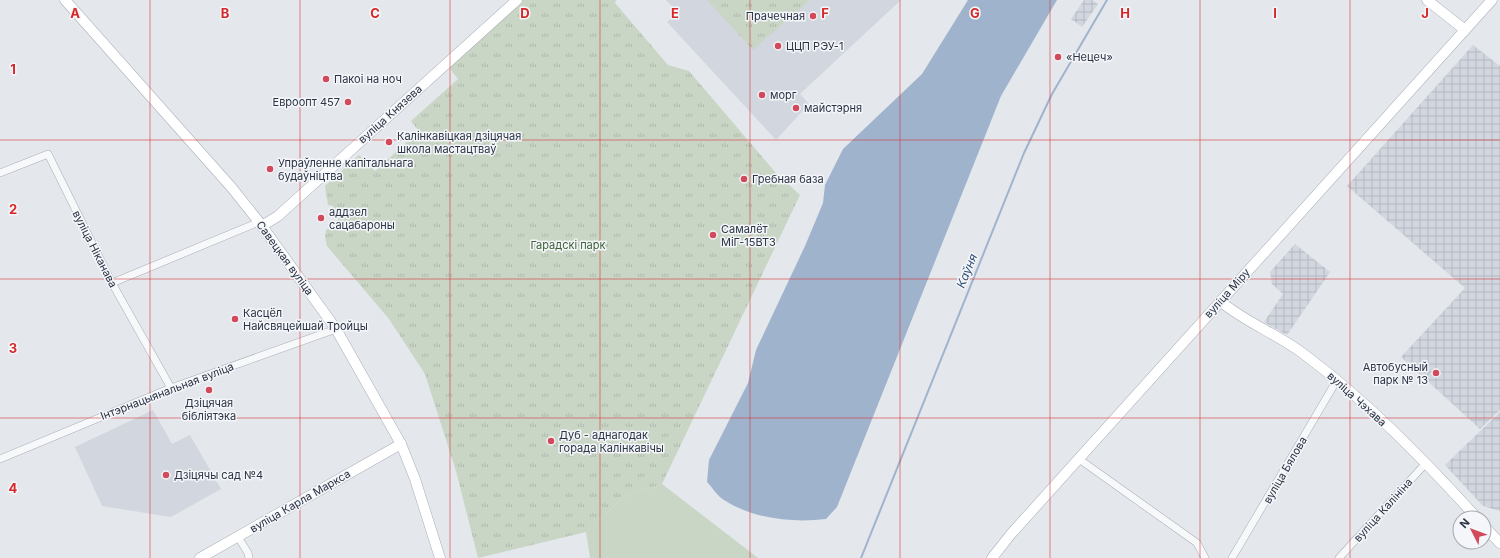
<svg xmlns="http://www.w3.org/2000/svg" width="1500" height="558" viewBox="0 0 1500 558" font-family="Inter,sans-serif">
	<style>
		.built { fill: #d2d6de }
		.industrial { fill: url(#industrial-grid) }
		.grass { fill: #c9d6c5 }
		.park { fill: url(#park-tufts) }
		.water { fill: #9fb4cc }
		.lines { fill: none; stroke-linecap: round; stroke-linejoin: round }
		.stream { stroke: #9fb4cc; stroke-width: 2 }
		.street-casing { stroke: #a9aeb7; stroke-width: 8 }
		.secondary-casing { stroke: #a9aeb7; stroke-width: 11 }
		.street { stroke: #f7f8fa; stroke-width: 7 }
		.secondary { stroke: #fff; stroke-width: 10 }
		.grid { fill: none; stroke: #d62828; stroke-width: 1; stroke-opacity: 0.55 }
		.poi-dot { fill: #d1495b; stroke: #f4f6f9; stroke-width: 1.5 }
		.labels { text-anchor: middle; stroke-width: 3; stroke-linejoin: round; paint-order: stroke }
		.poi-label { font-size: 11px; fill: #2b3445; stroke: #f4f6f9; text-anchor: start }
		.street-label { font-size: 11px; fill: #2b3445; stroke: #f4f6f9 }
		.park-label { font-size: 11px; fill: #3f6138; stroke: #f4f6f9 }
		.water-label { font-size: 12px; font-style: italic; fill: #34527a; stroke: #f4f6f9 }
		.grid-label { font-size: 13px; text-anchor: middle; font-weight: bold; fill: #d62828; stroke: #f4f6f9; stroke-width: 3; stroke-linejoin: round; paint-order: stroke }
	</style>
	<defs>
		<pattern id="industrial-grid" width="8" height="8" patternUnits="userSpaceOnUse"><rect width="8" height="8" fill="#d2d6de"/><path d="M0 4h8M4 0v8" fill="none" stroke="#b4b8c0"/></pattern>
		<pattern id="park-tufts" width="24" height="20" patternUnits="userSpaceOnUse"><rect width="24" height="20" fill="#c9d6c5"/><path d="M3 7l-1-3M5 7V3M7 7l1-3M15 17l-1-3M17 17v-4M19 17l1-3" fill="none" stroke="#adb8ab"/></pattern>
	</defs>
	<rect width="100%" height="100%" fill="#e4e7ec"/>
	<g class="built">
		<polygon points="666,0 901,0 800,94 809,104 776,140 667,22 677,12"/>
		<polygon points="153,410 172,444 190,435 221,489 171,517 102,506 75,447"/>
	</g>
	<g class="industrial">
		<polygon points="1084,0 1092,0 1098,4 1082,27 1071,19"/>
		<polygon points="1473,45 1500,66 1500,410 1480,429 1401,357 1465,288 1347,186"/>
		<polygon points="1295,244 1330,272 1287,335 1264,322 1283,294 1272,284 1270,272"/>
		<polygon points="1500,412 1500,511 1483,506 1445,465"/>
	</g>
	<polygon class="grass" points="662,484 758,558 590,558 586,532 625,496"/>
	<g class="park">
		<polygon points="521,0 616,0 615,3 668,65 689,71 775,172 800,195 662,484 625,496 586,532 478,558 456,471 425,374 389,319 327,246 325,237 326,230 336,226 339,216 333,206 328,205 325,186 359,155 375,171 419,131 411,121 458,79 451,70 450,65"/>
		<polygon points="707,0 810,0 753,50"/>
	</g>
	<path class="water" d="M968 0H1057L1001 96 837 507 826 519C793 523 753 519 724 500 717 496 712 487 707 482L709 460 748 383 756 350 805 246 823 203 825 185 843 149 922 74Z"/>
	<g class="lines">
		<polyline class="stream" points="861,558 1024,153 1052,94 1107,0"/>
		<defs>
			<g id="street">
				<polyline points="0,173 48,154 112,283 171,388"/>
				<polyline points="112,283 259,222"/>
				<polyline points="0,459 171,388 336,329"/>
				<polyline points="1079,459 1197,543 1205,558"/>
				<polyline points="238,537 248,553 249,558"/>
				<polyline points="1232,558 1337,380"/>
				<polyline points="1339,558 1426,463"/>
			</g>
			<g id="secondary">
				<polyline points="65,0 232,188 259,222 336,329 401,444 415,479 440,558"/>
				<polyline points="1427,0 1465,30"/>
				<polyline points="262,226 278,216 517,0"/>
				<path d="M1220 301C1246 323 1278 334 1305 355 1368 402 1424 460 1477 518"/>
				<polyline points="1484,526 1500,543"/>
				<polyline points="200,558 401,444"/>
				<polyline points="992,558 1011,534 1492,0"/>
			</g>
		</defs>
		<use href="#street" class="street-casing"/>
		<use href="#secondary" class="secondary-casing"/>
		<use href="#street" class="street"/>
		<use href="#secondary" class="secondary"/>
	</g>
	<path class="grid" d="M150 0V558M300 0V558M450 0V558M600 0V558M750 0V558M900 0V558M1050 0V558M1200 0V558M1350 0V558M0 140H1500M0 279H1500M0 418H1500"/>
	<g class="poi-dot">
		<circle cx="813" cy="16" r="4"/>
		<circle cx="778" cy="46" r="4"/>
		<circle cx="1058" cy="57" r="4"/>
		<circle cx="326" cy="79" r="4"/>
		<circle cx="762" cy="95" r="4"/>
		<circle cx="348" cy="102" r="4"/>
		<circle cx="796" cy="108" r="4"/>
		<circle cx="389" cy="142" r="4"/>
		<circle cx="270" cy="169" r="4"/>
		<circle cx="744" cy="179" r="4"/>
		<circle cx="321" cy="218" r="4"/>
		<circle cx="713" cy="235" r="4"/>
		<circle cx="235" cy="319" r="4"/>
		<circle cx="1436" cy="373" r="4"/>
		<circle cx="209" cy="390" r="4"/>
		<circle cx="551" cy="441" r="4"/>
		<circle cx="166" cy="475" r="4"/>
	</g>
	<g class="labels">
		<g class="poi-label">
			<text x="805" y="20" text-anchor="end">Прачечная</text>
			<text x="786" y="50">ЦЦП РЭУ-1</text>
			<text x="1066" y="61">«Нецеч»</text>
			<text x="334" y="83">Пакоі на ноч</text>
			<text x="770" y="99">морг</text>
			<text x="340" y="106" text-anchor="end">Евроопт 457</text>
			<text x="804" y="112">майстэрня</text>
			<text x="397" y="140">Калінкавіцкая дзіцячая<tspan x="397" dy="13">школа мастацтваў</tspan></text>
			<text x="278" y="167">Упраўленне капітальнага<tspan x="278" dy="13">будаўніцтва</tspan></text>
			<text x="752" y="183">Гребная база</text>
			<text x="329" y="216">аддзел<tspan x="329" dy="13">сацабароны</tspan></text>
			<text x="721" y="233">Самалёт<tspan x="721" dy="13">МіГ-15ВТЗ</tspan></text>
			<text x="243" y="317">Касцёл<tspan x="243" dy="13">Найсвяцейшай Тройцы</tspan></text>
			<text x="1428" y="371" text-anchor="end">Автобусный<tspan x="1428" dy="13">парк № 13</tspan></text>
			<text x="209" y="407" text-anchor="middle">Дзіцячая<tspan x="209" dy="13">бібліятэка</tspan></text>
			<text x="559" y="439">Дуб - аднагодак<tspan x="559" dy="13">горада Калінкавічы</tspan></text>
			<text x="174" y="479">Дзіцячы сад №4</text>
		</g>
		<g class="street-label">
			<text transform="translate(390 114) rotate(-42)" y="4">вуліца Князева</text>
			<text transform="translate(95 249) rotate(63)" y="4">вуліца Ніканава</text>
			<text transform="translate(285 258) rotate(54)" y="4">Савецкая вуліца</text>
			<text transform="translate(1227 293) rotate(-48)" y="4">вуліца Міру</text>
			<text transform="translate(167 391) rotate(-21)" y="4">Інтэрнацыянальная вуліца</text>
			<text transform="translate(1357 399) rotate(42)" y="4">вуліца Чэхава</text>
			<text transform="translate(1285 470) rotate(-60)" y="4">вуліца Бялова</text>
			<text transform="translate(300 501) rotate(-30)" y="4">вуліца Карла Маркса</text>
			<text transform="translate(1383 510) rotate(-48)" y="4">вуліца Калініна</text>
		</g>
		<g class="park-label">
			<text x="568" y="249">Гарадскі парк</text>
		</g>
		<g class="water-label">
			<text transform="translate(967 271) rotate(-68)" y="4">Каўня</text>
		</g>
	</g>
	<g class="grid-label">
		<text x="75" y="18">A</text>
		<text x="225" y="18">B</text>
		<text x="375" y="18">C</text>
		<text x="525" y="18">D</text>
		<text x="675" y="18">E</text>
		<text x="825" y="18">F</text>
		<text x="975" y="18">G</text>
		<text x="1125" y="18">H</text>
		<text x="1275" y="18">I</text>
		<text x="1425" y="18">J</text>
		<text x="13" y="74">1</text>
		<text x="13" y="214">2</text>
		<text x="13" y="353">3</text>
		<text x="13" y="493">4</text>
	</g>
	<g transform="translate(1472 530) rotate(312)"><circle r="19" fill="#f4f6f9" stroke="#a4a8b1"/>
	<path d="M0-3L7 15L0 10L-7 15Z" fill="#d1495b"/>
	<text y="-6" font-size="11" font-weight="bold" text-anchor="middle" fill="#2b3445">N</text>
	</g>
</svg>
